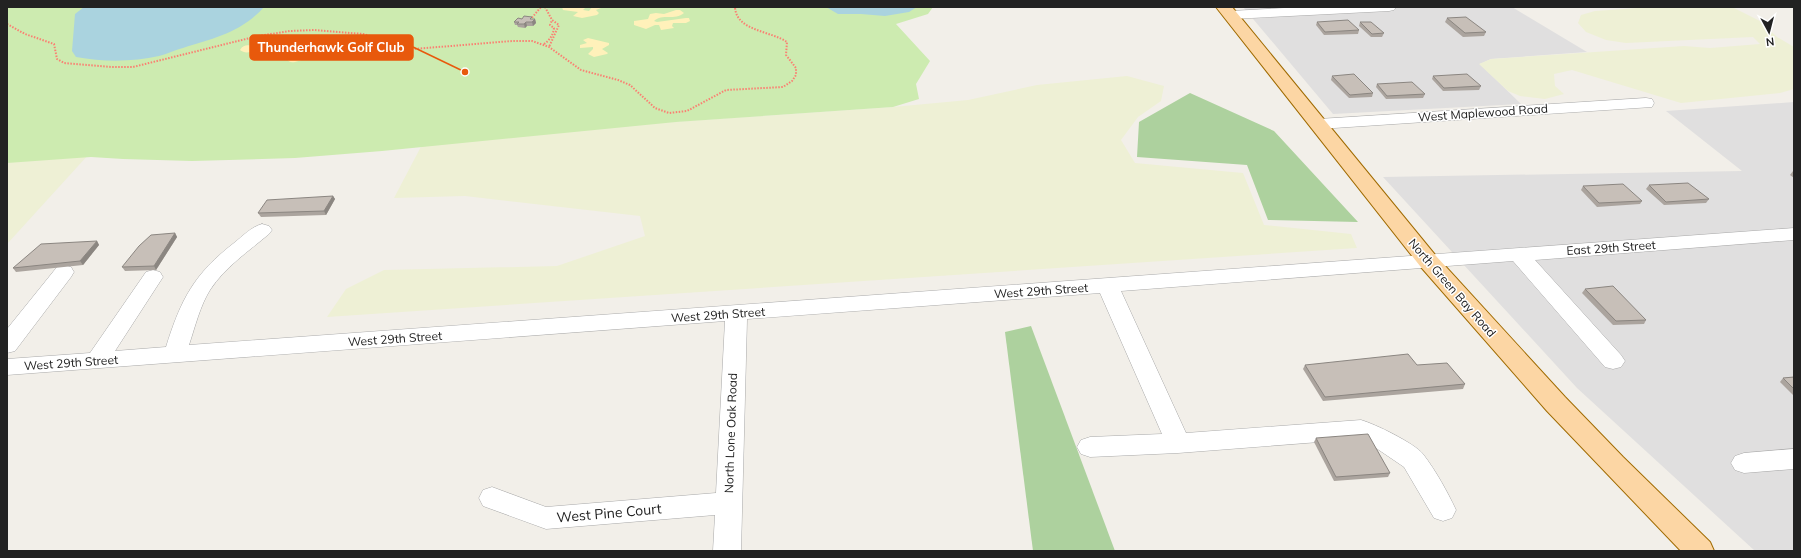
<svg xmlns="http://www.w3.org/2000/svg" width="1801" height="558" viewBox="0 0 1801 558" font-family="Mulish,sans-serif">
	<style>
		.residential { fill: #e0dfdf }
		.farmland { fill: #eef0d5 }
		.grass { fill: #cdebb0 }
		.forest { fill: #add19e }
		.sand { fill: #fff1ba }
		.water { fill: #aad3df }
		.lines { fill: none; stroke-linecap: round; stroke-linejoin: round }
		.minor-casing { stroke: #a9a9a9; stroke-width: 1 }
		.major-casing { stroke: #a06b00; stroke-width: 2 }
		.path { stroke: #fa8072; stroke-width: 2; stroke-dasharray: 1.5 1.5; stroke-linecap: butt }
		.minor { fill: #fff; fill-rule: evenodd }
		.major { fill: #fcd6a4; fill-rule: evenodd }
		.wall { fill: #aba49e }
		.shaded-wall { fill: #8b8681 }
		.building { fill: #c7bfb8; stroke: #8b8681 }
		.labels { text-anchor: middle; stroke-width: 3; stroke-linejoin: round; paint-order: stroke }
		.street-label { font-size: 12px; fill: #222; stroke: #fff }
		.near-street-label { font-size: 14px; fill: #222; stroke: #fff }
		.leader { fill: none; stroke: #e8590c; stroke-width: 1.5 }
		.callout-dot { fill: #e8590c; stroke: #fff; stroke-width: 1.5 }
		.callout { fill: #e8590c; stroke: #e8590c; stroke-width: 1.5 }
		.callout-label { font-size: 13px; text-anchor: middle; font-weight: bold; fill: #fff }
	</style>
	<rect width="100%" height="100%" fill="#f2efe9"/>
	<g class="residential">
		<polygon points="1243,7 1512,7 1587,52 1491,59 1480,64 1521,104 1333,114"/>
		<polygon points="1794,102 1794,551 1755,551 1577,388 1383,177 1742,171 1666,111"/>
	</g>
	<g class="farmland">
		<polygon points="1652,7 1732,7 1760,21 1777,37 1794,47 1794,89 1780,93 1681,103 1572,70 1554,74 1555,86 1564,94 1545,99 1520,96 1508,91 1479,64 1491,59 1684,46 1710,48 1760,44 1753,37 1626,43 1606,40 1586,32 1578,23 1581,15 1595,11"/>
		<polygon points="1127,76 1164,86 1161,101 1138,117 1121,140 1135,163 1243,173 1264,225 1351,234 1357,248 327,317 346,289 384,270 557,266 645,236 640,216 465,196 394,198 425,139 893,107 968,100 1037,85"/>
		<polygon points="89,154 7,244 7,160"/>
	</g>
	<polygon class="grass" points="7,7 933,7 928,14 896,24 930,61 916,84 919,99 893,107 676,122 382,151 295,158 192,161 123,159 91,157 7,163"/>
	<g class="forest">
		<polygon points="1190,93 1274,131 1358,222 1268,220 1247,165 1137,157 1139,122"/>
		<polygon points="1031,326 1115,551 1033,551 1005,332"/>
	</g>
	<g class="sand">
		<polygon points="562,7 586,7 583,10 589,11 592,7 601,8 596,10 599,13 597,15 582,18 573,16 578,12 563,10"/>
		<path d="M676 10H680L684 13C675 21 662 13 654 21L657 22 686 18H689L690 21 686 23H673L672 26 674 28 661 30 659 25H655L646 29 634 25V21L648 19 650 14 656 13 664 14Z"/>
		<polygon points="588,38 609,43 609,45 602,49 608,53 607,54 594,57 588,54 593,49 593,47 580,48 580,45 587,43 583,40"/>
		<path d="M270 40 275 41 277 44 292 40 298 42C288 58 276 46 264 48 256 49 247 56 240 50 245 42 251 47 258 46L265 41Z"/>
		<path d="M320 52 325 54V56C318 62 314 59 307 59 299 59 291 67 286 58L293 53 303 56Z"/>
	</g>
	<g class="water">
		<path d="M84 7H264C241 33 214 38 183 48 175 50 167 54 159 56 133 62 103 62 76 57L72 51 75 14Z"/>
		<polygon points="826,7 917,7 909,12 885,16 861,14 838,14"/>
	</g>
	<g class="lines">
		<defs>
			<g id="minor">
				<polygon points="1303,7 1396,7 1394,10 1389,11 1231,19 1226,18 1224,15 1226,12 1231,11"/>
				<polygon points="1646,98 1652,99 1654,103 1652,107 1319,129 1313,128 1310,124 1313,120 1319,119"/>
				<path d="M262 224 269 226 272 230 269 234C249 251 225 267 210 290 200 306 195 327 189 345L1794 228V240L1535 260 1621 355 1625 361 1621 367 1613 369 1605 367 1513 261 1121 291 1186 433 1361 420C1375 424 1414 443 1423 454 1436 471 1447 491 1456 510L1452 518 1443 521 1434 518 1404 467 1376 448 1358 439 1178 453 1090 457 1081 454 1077 447 1081 440 1090 437 1162 434 1100 293 747 319 741 551H713L715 515 546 529 483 506 479 498 483 490 492 487 546 507 716 493 725 321 7 375V359L90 353 146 272 153 270 160 272 163 277 115 351 166 347C181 299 194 274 234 243 243 236 251 227 262 224Z"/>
				<polygon points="64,265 71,267 74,272 71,277 15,351 7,353 7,329 57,267"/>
				<polygon points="1794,449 1794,469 1744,473 1735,470 1731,463 1735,456 1744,453"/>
			</g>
			<polygon id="major" points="1216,7 1232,7 1436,256 1565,397 1623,457 1710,542 1714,551 1681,551 1547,411 1420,266"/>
		</defs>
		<use href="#minor" class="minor-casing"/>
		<use href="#major" class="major-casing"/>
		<g class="path">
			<polyline points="545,7 552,20 559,25 549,47"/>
			<polyline points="530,20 541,7"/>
			<path d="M7 24 25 34 54 44 57 59 64 63 111 67H133L258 36 290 31 314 30 363 34 414 49 512 41H532L549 47 581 70 618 80 630 85 655 108 669 113 687 111 726 90 783 87 792 81 796 75V68L786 55 787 42C771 31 736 31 735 7"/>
			<path d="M544 44C550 40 553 35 554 28L550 25 552 20"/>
		</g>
		<use href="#minor" class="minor"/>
		<use href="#major" class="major"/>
	</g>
	<g class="wall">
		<polygon points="1447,18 1486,32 1484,36 1463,37 1445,22"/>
		<polygon points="532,19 535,19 536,23 533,26 527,26 525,28 518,27 517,25 515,25 514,22"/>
		<polygon points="1317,22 1359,30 1358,34 1324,35 1316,25"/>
		<polygon points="1360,22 1384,33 1382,37 1371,37 1359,26"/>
		<polygon points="1332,76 1373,93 1372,97 1349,98 1331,80"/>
		<polygon points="1433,76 1481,86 1479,90 1443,91 1432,79"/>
		<polygon points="1377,84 1425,94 1423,98 1386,99 1376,87"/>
		<polygon points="1793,171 1794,171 1794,178 1790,175"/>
		<polygon points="1649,185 1709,199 1706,203 1664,205 1646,189"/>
		<polygon points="1583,186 1642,201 1640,204 1597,207 1581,190"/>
		<polygon points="333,196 335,199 326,215 261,217 258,213"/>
		<polygon points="175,233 177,237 156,270 125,271 122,267"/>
		<polygon points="97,241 99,245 83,265 16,272 13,268"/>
		<polygon points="1585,289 1646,320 1644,324 1613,325 1582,293"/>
		<polygon points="1305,365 1417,365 1465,384 1463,389 1323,401 1303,369"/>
		<polygon points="1794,377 1794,396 1780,382 1783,378"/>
		<polygon points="1316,438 1390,473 1388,477 1334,481 1314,442"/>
	</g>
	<g class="shaded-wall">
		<polygon points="535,19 536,23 533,26 532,22"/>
		<polygon points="526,22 527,26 525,28 524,24"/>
		<polygon points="333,196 335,199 326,215 324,211"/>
		<polygon points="175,233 177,237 156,270 154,266"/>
		<polygon points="97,241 99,245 83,265 80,261"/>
	</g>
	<g class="building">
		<polygon points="524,16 532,17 530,19 535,19 532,22 526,22 524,24 517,24 519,22 514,22 518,18 522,19"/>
		<polygon points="1466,17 1486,32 1465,33 1447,18"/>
		<polygon points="1348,20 1359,30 1325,32 1317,22"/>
		<polygon points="1360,22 1371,22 1384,33 1372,34"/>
		<polygon points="1354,74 1373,93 1350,95 1332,76"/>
		<polygon points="1467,74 1481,86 1444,88 1433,76"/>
		<polygon points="1412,82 1425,94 1387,96 1377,84"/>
		<polygon points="1688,183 1709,199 1666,202 1649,185"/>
		<polygon points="1623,184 1642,201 1599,203 1583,186"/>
		<polygon points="333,196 324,211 258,213 267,200"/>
		<polygon points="175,233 154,266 122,267 139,246 151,235"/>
		<polygon points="97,241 80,261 13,268 41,244"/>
		<polygon points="1613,286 1646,320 1616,321 1585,289"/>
		<polygon points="1408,354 1417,365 1447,363 1465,384 1325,397 1305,365"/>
		<polygon points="1794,377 1794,389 1783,378"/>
		<polygon points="1368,434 1390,473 1336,477 1316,438"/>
	</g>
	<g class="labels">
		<g class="street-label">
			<text transform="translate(1483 113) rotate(-4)" y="4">West Maplewood Road</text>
			<text transform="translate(1611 248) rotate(-4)" y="4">East 29th Street</text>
			<text transform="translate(1452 288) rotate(49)" y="4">North Green Bay Road</text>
			<text transform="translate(1041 291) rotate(-4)" y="4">West 29th Street</text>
			<text transform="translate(718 315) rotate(-4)" y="4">West 29th Street</text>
			<text transform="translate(395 339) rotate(-4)" y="4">West 29th Street</text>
			<text transform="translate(71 363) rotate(-4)" y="4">West 29th Street</text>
			<text transform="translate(731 433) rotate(-88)" y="4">North Lone Oak Road</text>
		</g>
		<g class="near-street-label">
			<text transform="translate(609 513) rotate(-5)" y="5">West Pine Court</text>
		</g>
	</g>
	<path class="leader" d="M465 72L413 47"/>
	<circle class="callout-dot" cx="465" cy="72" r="4"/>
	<rect class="callout" x="250" y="35" width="163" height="25" rx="4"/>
	<g class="callout-label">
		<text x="331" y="52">Thunderhawk Golf Club</text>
	</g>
	<rect width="1801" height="558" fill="none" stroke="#222222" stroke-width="16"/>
	<g transform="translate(1769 32) rotate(173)" stroke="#ffffff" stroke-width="3" paint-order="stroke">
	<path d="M0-3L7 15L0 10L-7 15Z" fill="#222222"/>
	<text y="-6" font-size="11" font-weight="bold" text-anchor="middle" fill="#222222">N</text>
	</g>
</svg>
